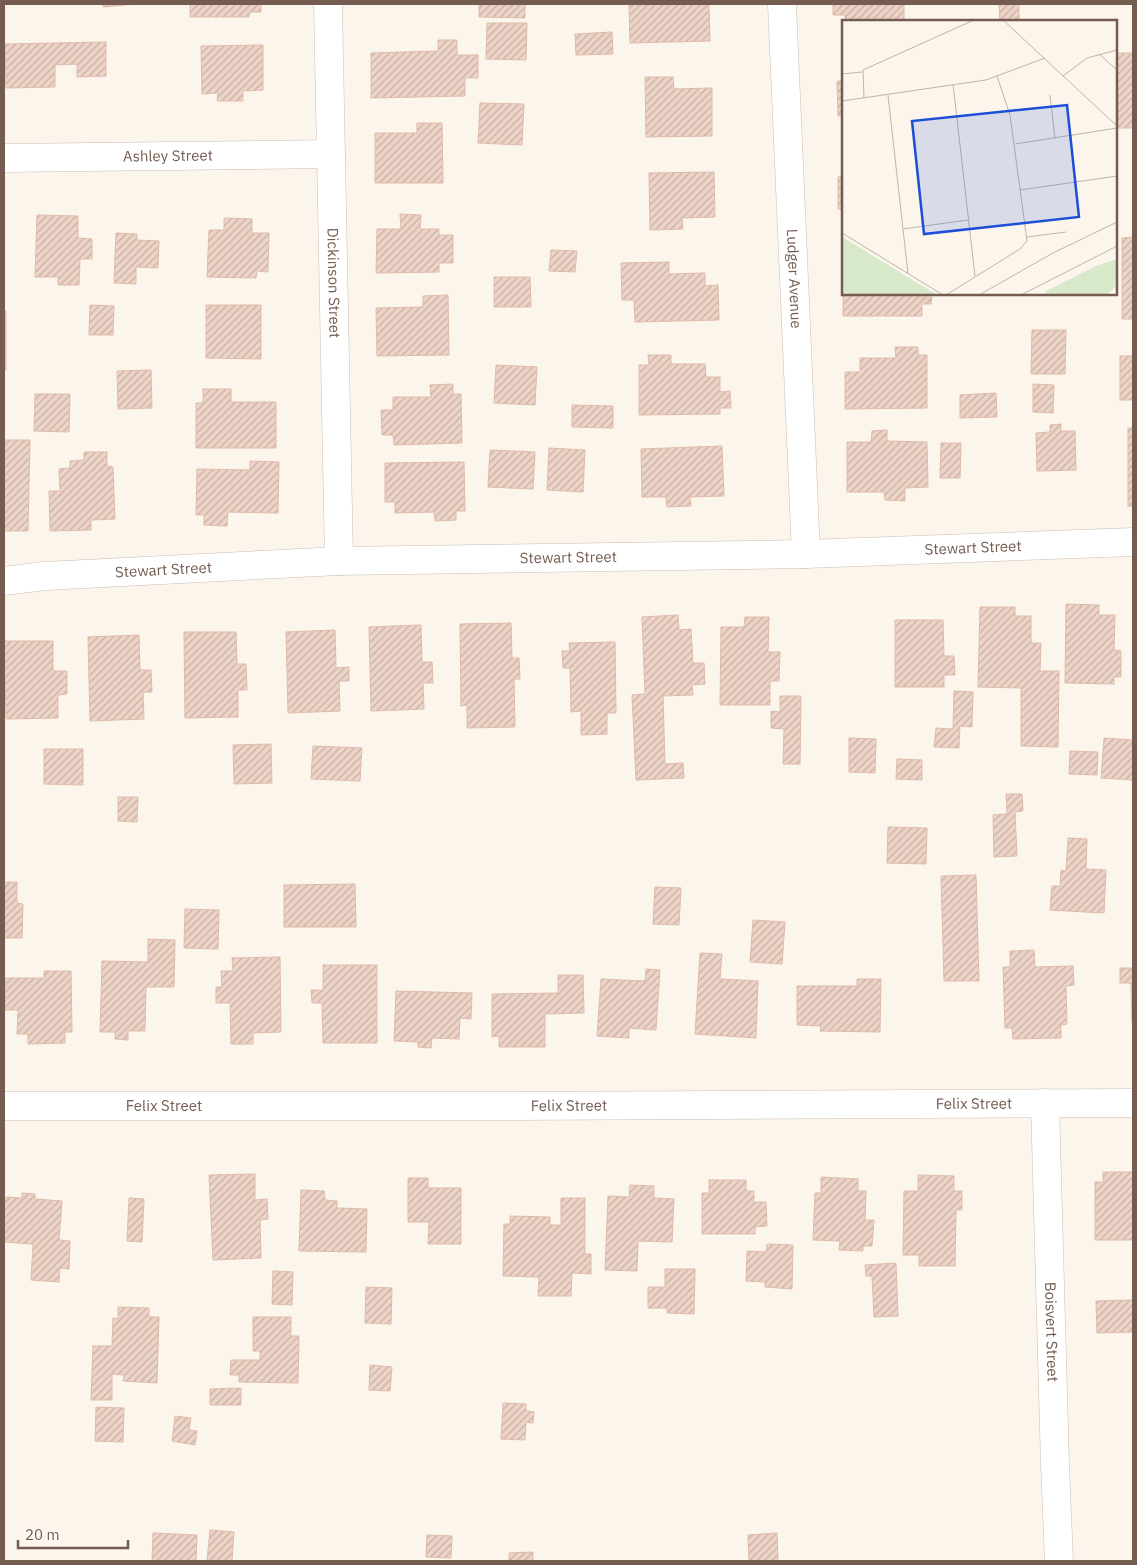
<svg xmlns="http://www.w3.org/2000/svg" width="1137" height="1565" viewBox="0 0 1137 1565" font-family="'IBM Plex Sans',sans-serif">
	<style>
		.building { fill: url(#building-hatch); stroke: #dfbba9 }
		.lines { fill: none; stroke-linecap: round; stroke-linejoin: round }
		.minor-casing { stroke: #cdbdb3; stroke-width: 29 }
		.minor { stroke: #fff; stroke-width: 28 }
		.labels { text-anchor: middle; stroke-width: 4.5; stroke-linejoin: round; paint-order: stroke }
		.street-label { font-size: 15px; fill: #745c51; stroke: #fef9f3 }
		.inset-road { fill: none; stroke: #c1b3a9; stroke-width: 1 }
		.view { fill: #1d4ed8; fill-opacity: 0.15; stroke: #1d4ed8; stroke-width: 2.5 }
		.inset-edge { fill: none; stroke: #745c51; stroke-width: 2.5 }
	</style>
	<defs>
		<pattern id="building-hatch" width="6" height="6" patternUnits="userSpaceOnUse" patternTransform="scale(1.25)"><rect width="6" height="6" fill="#eed4c7"/><path d="M-1 1l2-2M0 6l6-6M5 7l2-2" fill="none" stroke="#c5afa4"/></pattern>
	</defs>
	<rect width="100%" height="100%" fill="#fbf5ec"/>
	<g class="building">
		<polygon points="103,4 135,4 103,7"/>
		<polygon points="190,4 261,4 261,12 250,12 249,17 190,17"/>
		<polygon points="479,4 525,4 525,18 479,17"/>
		<polygon points="629,4 709,4 710,41 630,43"/>
		<polygon points="833,4 904,4 904,21 845,21 845,15 833,15"/>
		<polygon points="999,4 1019,4 1019,21 1000,21"/>
		<polygon points="487,23 527,23 526,60 486,59"/>
		<polygon points="612,32 613,54 576,55 575,34"/>
		<polygon points="438,40 457,40 457,55 478,55 478,78 465,78 465,96 371,98 371,53 438,51"/>
		<polygon points="106,42 106,76 77,77 77,64 55,65 55,87 6,88 5,44"/>
		<polygon points="263,45 263,90 243,91 243,101 217,101 218,93 202,94 201,46"/>
		<rect x="1116" y="53" width="17" height="75"/>
		<polygon points="645,77 673,77 674,89 712,88 712,136 646,137"/>
		<polygon points="837,81 843,81 843,116 838,116"/>
		<polygon points="480,103 524,104 522,145 478,143"/>
		<polygon points="417,123 442,123 443,183 375,183 375,133 417,133"/>
		<polygon points="714,172 715,217 682,218 683,229 650,230 649,173"/>
		<polygon points="843,176 843,209 838,209 838,177"/>
		<polygon points="400,214 421,215 420,229 439,229 439,235 453,235 453,263 439,263 439,272 376,273 377,229 401,229"/>
		<polygon points="37,215 78,216 78,238 92,239 92,259 80,259 79,285 58,285 58,277 35,277"/>
		<polygon points="224,218 252,219 252,233 269,233 268,272 257,271 256,278 207,277 209,230 224,230"/>
		<polygon points="116,233 137,234 137,240 159,241 158,268 136,267 136,284 114,283"/>
		<polygon points="1133,237 1133,319 1122,319 1122,238"/>
		<polygon points="551,250 577,251 575,272 549,271"/>
		<polygon points="669,262 669,274 705,273 705,286 718,285 719,320 635,322 634,300 622,300 621,263"/>
		<polygon points="494,277 530,277 531,307 494,307"/>
		<polygon points="843,283 843,294 924,294 924,297 932,297 931,304 922,304 922,316 843,316"/>
		<polygon points="448,295 449,355 377,356 376,308 423,307 423,296"/>
		<polygon points="90,305 114,306 113,335 89,335"/>
		<polygon points="206,305 261,305 261,359 206,358"/>
		<rect x="4" y="311" width="2" height="59"/>
		<polygon points="1032,330 1066,330 1065,374 1031,374"/>
		<polygon points="895,347 918,347 918,355 927,355 927,408 845,409 845,372 860,372 860,358 896,358"/>
		<polygon points="648,355 671,355 671,364 705,364 706,377 720,377 720,392 730,391 731,408 720,408 720,414 639,415 639,365 649,365"/>
		<rect x="1120" y="356" width="13" height="44"/>
		<polygon points="496,365 537,367 535,405 494,403"/>
		<polygon points="151,370 152,408 118,409 117,371"/>
		<polygon points="453,384 453,394 461,394 462,443 394,445 393,435 382,435 381,410 393,410 393,397 431,397 430,385"/>
		<polygon points="1033,384 1054,385 1053,413 1033,412"/>
		<polygon points="203,389 231,389 231,402 276,402 276,448 196,448 196,403 203,403"/>
		<polygon points="996,393 997,417 960,418 960,395"/>
		<polygon points="35,394 70,394 69,432 34,431"/>
		<polygon points="572,405 613,406 613,428 572,427"/>
		<polygon points="1061,424 1061,431 1075,431 1076,470 1037,471 1036,433 1050,432 1050,425"/>
		<rect x="1128" y="428" width="5" height="78"/>
		<polygon points="887,430 887,441 927,442 928,487 905,488 905,501 885,500 884,492 847,492 847,442 871,442 872,431"/>
		<polygon points="4,440 30,440 28,531 4,531"/>
		<polygon points="941,443 961,443 960,478 940,478"/>
		<polygon points="722,446 724,496 690,497 691,506 667,507 666,497 642,497 641,449"/>
		<polygon points="549,448 585,450 583,492 547,490"/>
		<polygon points="490,450 535,452 533,489 488,487"/>
		<polygon points="84,452 107,452 107,466 113,467 115,519 91,520 91,530 50,531 49,491 60,491 59,469 70,468 70,461 84,460"/>
		<polygon points="250,461 279,462 278,513 228,512 227,526 204,525 204,515 196,515 197,469 250,470"/>
		<polygon points="464,462 465,511 456,511 456,520 435,521 434,512 395,513 395,502 385,502 385,463"/>
		<polygon points="1066,604 1099,605 1099,615 1115,615 1114,650 1121,651 1121,677 1114,677 1114,684 1065,683"/>
		<polygon points="980,607 1015,607 1015,616 1031,616 1031,643 1041,643 1040,671 1059,671 1058,747 1021,746 1021,688 978,687"/>
		<polygon points="678,615 679,630 691,629 693,663 704,663 705,684 692,685 693,695 663,696 665,764 683,763 684,778 636,780 632,695 645,694 642,617"/>
		<polygon points="745,617 769,617 768,652 780,652 779,681 770,681 770,705 720,705 721,627 744,627"/>
		<polygon points="895,620 943,620 944,656 954,656 955,675 944,675 944,687 895,687"/>
		<polygon points="511,623 512,658 519,658 520,679 514,679 515,727 467,728 467,705 461,706 460,624"/>
		<polygon points="421,625 422,662 432,662 433,683 423,683 424,709 371,711 369,627"/>
		<polygon points="335,630 336,668 349,667 349,681 339,681 340,711 288,713 286,632"/>
		<polygon points="184,632 236,632 237,664 246,664 247,690 238,690 238,717 185,718"/>
		<polygon points="139,635 140,670 151,670 152,692 143,692 144,719 90,721 88,637"/>
		<polygon points="4,641 53,641 53,671 67,671 67,694 58,695 58,718 6,719"/>
		<polygon points="615,642 616,713 607,713 607,734 581,735 581,711 571,712 570,668 563,668 562,651 570,651 569,643"/>
		<polygon points="954,691 973,692 972,727 960,726 959,748 934,747 936,728 953,729"/>
		<polygon points="780,696 801,696 800,764 783,764 784,729 771,728 771,711 780,712"/>
		<polygon points="849,738 876,739 875,773 849,772"/>
		<polygon points="1104,738 1133,740 1133,780 1101,778"/>
		<polygon points="271,744 272,783 234,784 233,745"/>
		<polygon points="313,746 362,748 360,781 311,779"/>
		<polygon points="44,749 83,749 83,785 44,784"/>
		<polygon points="1070,751 1098,752 1097,775 1069,774"/>
		<polygon points="897,759 922,760 922,780 896,779"/>
		<polygon points="1006,794 1022,794 1023,811 1015,812 1017,856 994,857 993,815 1007,814"/>
		<polygon points="118,797 138,797 137,822 118,821"/>
		<polygon points="888,827 927,828 926,864 887,863"/>
		<polygon points="1068,838 1087,839 1086,869 1106,870 1104,913 1050,910 1052,886 1060,886 1061,870 1066,871"/>
		<polygon points="976,875 979,981 944,981 941,876"/>
		<polygon points="4,882 17,882 17,903 23,904 22,938 4,938"/>
		<polygon points="355,884 356,927 284,927 284,885"/>
		<polygon points="655,887 681,888 679,925 653,924"/>
		<polygon points="185,909 219,910 218,949 184,948"/>
		<polygon points="753,920 785,922 782,964 750,962"/>
		<polygon points="148,939 175,940 174,987 146,987 145,1031 128,1031 128,1040 115,1039 115,1032 100,1032 102,961 148,962"/>
		<polygon points="1034,950 1035,967 1073,966 1074,985 1066,986 1067,1024 1061,1025 1061,1038 1013,1039 1012,1028 1005,1028 1003,967 1010,967 1010,951"/>
		<polygon points="700,953 722,954 720,979 758,981 756,1038 695,1034"/>
		<polygon points="280,957 281,1032 253,1033 253,1044 231,1044 230,1003 216,1003 216,987 222,987 221,971 233,971 232,958"/>
		<polygon points="323,965 377,965 377,1043 323,1043 322,1003 312,1003 311,990 323,990"/>
		<polygon points="1120,968 1133,968 1133,1022 1132,1022 1131,983 1120,983"/>
		<polygon points="646,969 660,970 656,1030 629,1028 629,1038 597,1036 601,979 645,981"/>
		<polygon points="44,971 71,971 72,1032 65,1032 65,1043 28,1044 28,1034 17,1034 18,1010 5,1010 5,978 44,978"/>
		<polygon points="558,975 583,975 584,1013 545,1014 545,1047 499,1047 499,1036 492,1037 492,994 558,993"/>
		<polygon points="857,979 881,979 880,1032 820,1031 821,1026 797,1025 797,986 857,986"/>
		<polygon points="396,991 472,993 471,1019 460,1018 459,1039 432,1038 431,1048 418,1047 418,1042 394,1041"/>
		<polygon points="1103,1172 1133,1172 1133,1240 1095,1240 1095,1182 1103,1182"/>
		<polygon points="255,1174 255,1200 267,1199 268,1219 260,1220 261,1258 213,1260 209,1175"/>
		<polygon points="918,1175 954,1176 954,1191 962,1191 962,1210 956,1210 955,1266 919,1266 919,1255 903,1255 904,1191 918,1191"/>
		<polygon points="821,1177 858,1179 858,1191 866,1191 865,1220 874,1220 872,1246 863,1246 863,1251 839,1250 840,1241 813,1240 815,1193 821,1193"/>
		<polygon points="408,1178 428,1178 428,1188 461,1188 461,1244 428,1244 429,1222 408,1222"/>
		<polygon points="709,1180 746,1180 746,1191 754,1191 754,1202 766,1202 767,1226 755,1227 755,1234 702,1234 702,1193 709,1193"/>
		<polygon points="630,1185 654,1186 654,1198 674,1199 672,1242 638,1241 637,1271 605,1270 608,1196 629,1197"/>
		<polygon points="301,1190 324,1191 325,1200 337,1201 337,1208 367,1209 366,1252 299,1251"/>
		<polygon points="22,1193 35,1194 35,1199 62,1201 59,1240 70,1241 69,1269 60,1268 59,1282 31,1280 33,1244 4,1242 4,1197 22,1198"/>
		<polygon points="129,1198 144,1199 142,1242 127,1241"/>
		<polygon points="561,1198 585,1198 585,1254 591,1254 591,1274 572,1273 571,1296 538,1296 539,1277 503,1276 504,1224 510,1224 510,1216 550,1217 550,1225 561,1225"/>
		<polygon points="767,1244 793,1245 792,1289 765,1287 765,1282 746,1281 747,1251 766,1252"/>
		<polygon points="896,1263 898,1316 874,1317 872,1276 866,1276 865,1265"/>
		<polygon points="665,1269 695,1269 694,1314 667,1313 667,1308 648,1308 648,1287 665,1287"/>
		<polygon points="273,1271 293,1272 292,1305 272,1304"/>
		<polygon points="366,1287 392,1288 391,1324 365,1323"/>
		<polygon points="1133,1300 1133,1332 1097,1333 1096,1301"/>
		<polygon points="118,1307 149,1308 149,1317 159,1317 157,1383 123,1381 124,1375 112,1374 112,1400 91,1400 93,1346 112,1346 113,1318 118,1319"/>
		<polygon points="253,1317 291,1317 291,1336 299,1336 298,1383 239,1382 239,1375 230,1375 231,1360 260,1360 260,1351 253,1351"/>
		<polygon points="370,1365 392,1367 390,1391 369,1390"/>
		<polygon points="241,1388 241,1405 210,1405 210,1389"/>
		<polygon points="503,1403 526,1404 526,1411 534,1412 533,1423 526,1422 525,1440 501,1439"/>
		<polygon points="96,1407 124,1408 123,1442 95,1441"/>
		<polygon points="175,1416 191,1418 189,1430 197,1431 195,1445 172,1441"/>
		<polygon points="210,1530 234,1532 232,1561 207,1561"/>
		<polygon points="153,1533 197,1535 196,1561 152,1561"/>
		<polygon points="777,1533 778,1561 749,1561 748,1535"/>
		<polygon points="427,1535 452,1536 451,1558 426,1557"/>
		<polygon points="533,1552 533,1561 509,1561 509,1553"/>
	</g>
	<g class="lines">
		<defs>
			<g id="minor">
				<path id="s1" d="M328 4 339 561"/>
				<path id="s2" d="M782 4 806 554"/>
				<path id="s3" d="M4 158 331 154"/>
				<path id="s4" d="M4 581 45 576 339 561 806 554 1133 542"/>
				<path id="s5" d="M1045 1103 1055 1465 1059 1561"/>
				<path id="s6" d="M4 1106H514L1133 1103"/>
			</g>
		</defs>
		<use href="#minor" class="minor-casing"/>
		<use href="#minor" class="minor"/>
	</g>
	<g class="labels">
		<g class="street-label">
			<text dy="5" stroke="none"><textPath href="#s3" startOffset="164">Ashley Street</textPath></text>
			<text dy="5" stroke="none"><textPath href="#s2" startOffset="275">Ludger Avenue</textPath></text>
			<text dy="5" stroke="none"><textPath href="#s1" startOffset="279">Dickinson Street</textPath></text>
			<text dy="5" stroke="none"><textPath href="#s4" startOffset="970">Stewart Street</textPath></text>
			<text dy="5" stroke="none"><textPath href="#s4" startOffset="565">Stewart Street</textPath></text>
			<text dy="5" stroke="none"><textPath href="#s4" startOffset="160">Stewart Street</textPath></text>
			<text dy="5" stroke="none"><textPath href="#s6" startOffset="970">Felix Street</textPath></text>
			<text dy="5" stroke="none"><textPath href="#s6" startOffset="565">Felix Street</textPath></text>
			<text dy="5" stroke="none"><textPath href="#s6" startOffset="160">Felix Street</textPath></text>
			<text dy="5" stroke="none"><textPath href="#s5" startOffset="229">Boisvert Street</textPath></text>
		</g>
	</g>
	<g transform="translate(842 20)">
		<rect width="275" height="275" fill="#fbf5ec"/>
		<path d="M275 239V265L265 275H203L204 271 254 246Z" fill="#d8e8cb"/>
		<path d="M0 217 92 273 94 275H0Z" fill="#d8e8cb"/>
		<path class="inset-road" d="M161 0 275 106M257 34 275 50M0 54 20 52M221 56 245 38 275 30M111 64 133 256M46 75 66 254M208 75 213 119M22 78 21 50 132 0M0 81 144 60 203 38M173 124 275 108M178 170 275 156M61 209 126 200M0 213 101 275M185 217 224 212M104 275 178 229 185 221 168 95 155 56M137 275 211 233 275 202M179 275 275 226"/>
		<path class="view" d="M225 85 237 197 82 214 70 101Z"/>
		<rect width="275" height="275" class="inset-edge"/>
	</g>
	<rect width="1137" height="1565" fill="none" stroke="#745c51" stroke-width="10"/>
	<path d="M18 1540v8h110v-8" fill="none" stroke="#745c51" stroke-width="2.5"/>
	<text x="25" y="1540" font-size="15" fill="#745c51" stroke="#fef9f3" stroke-width="4" paint-order="stroke">20 m</text>
</svg>
